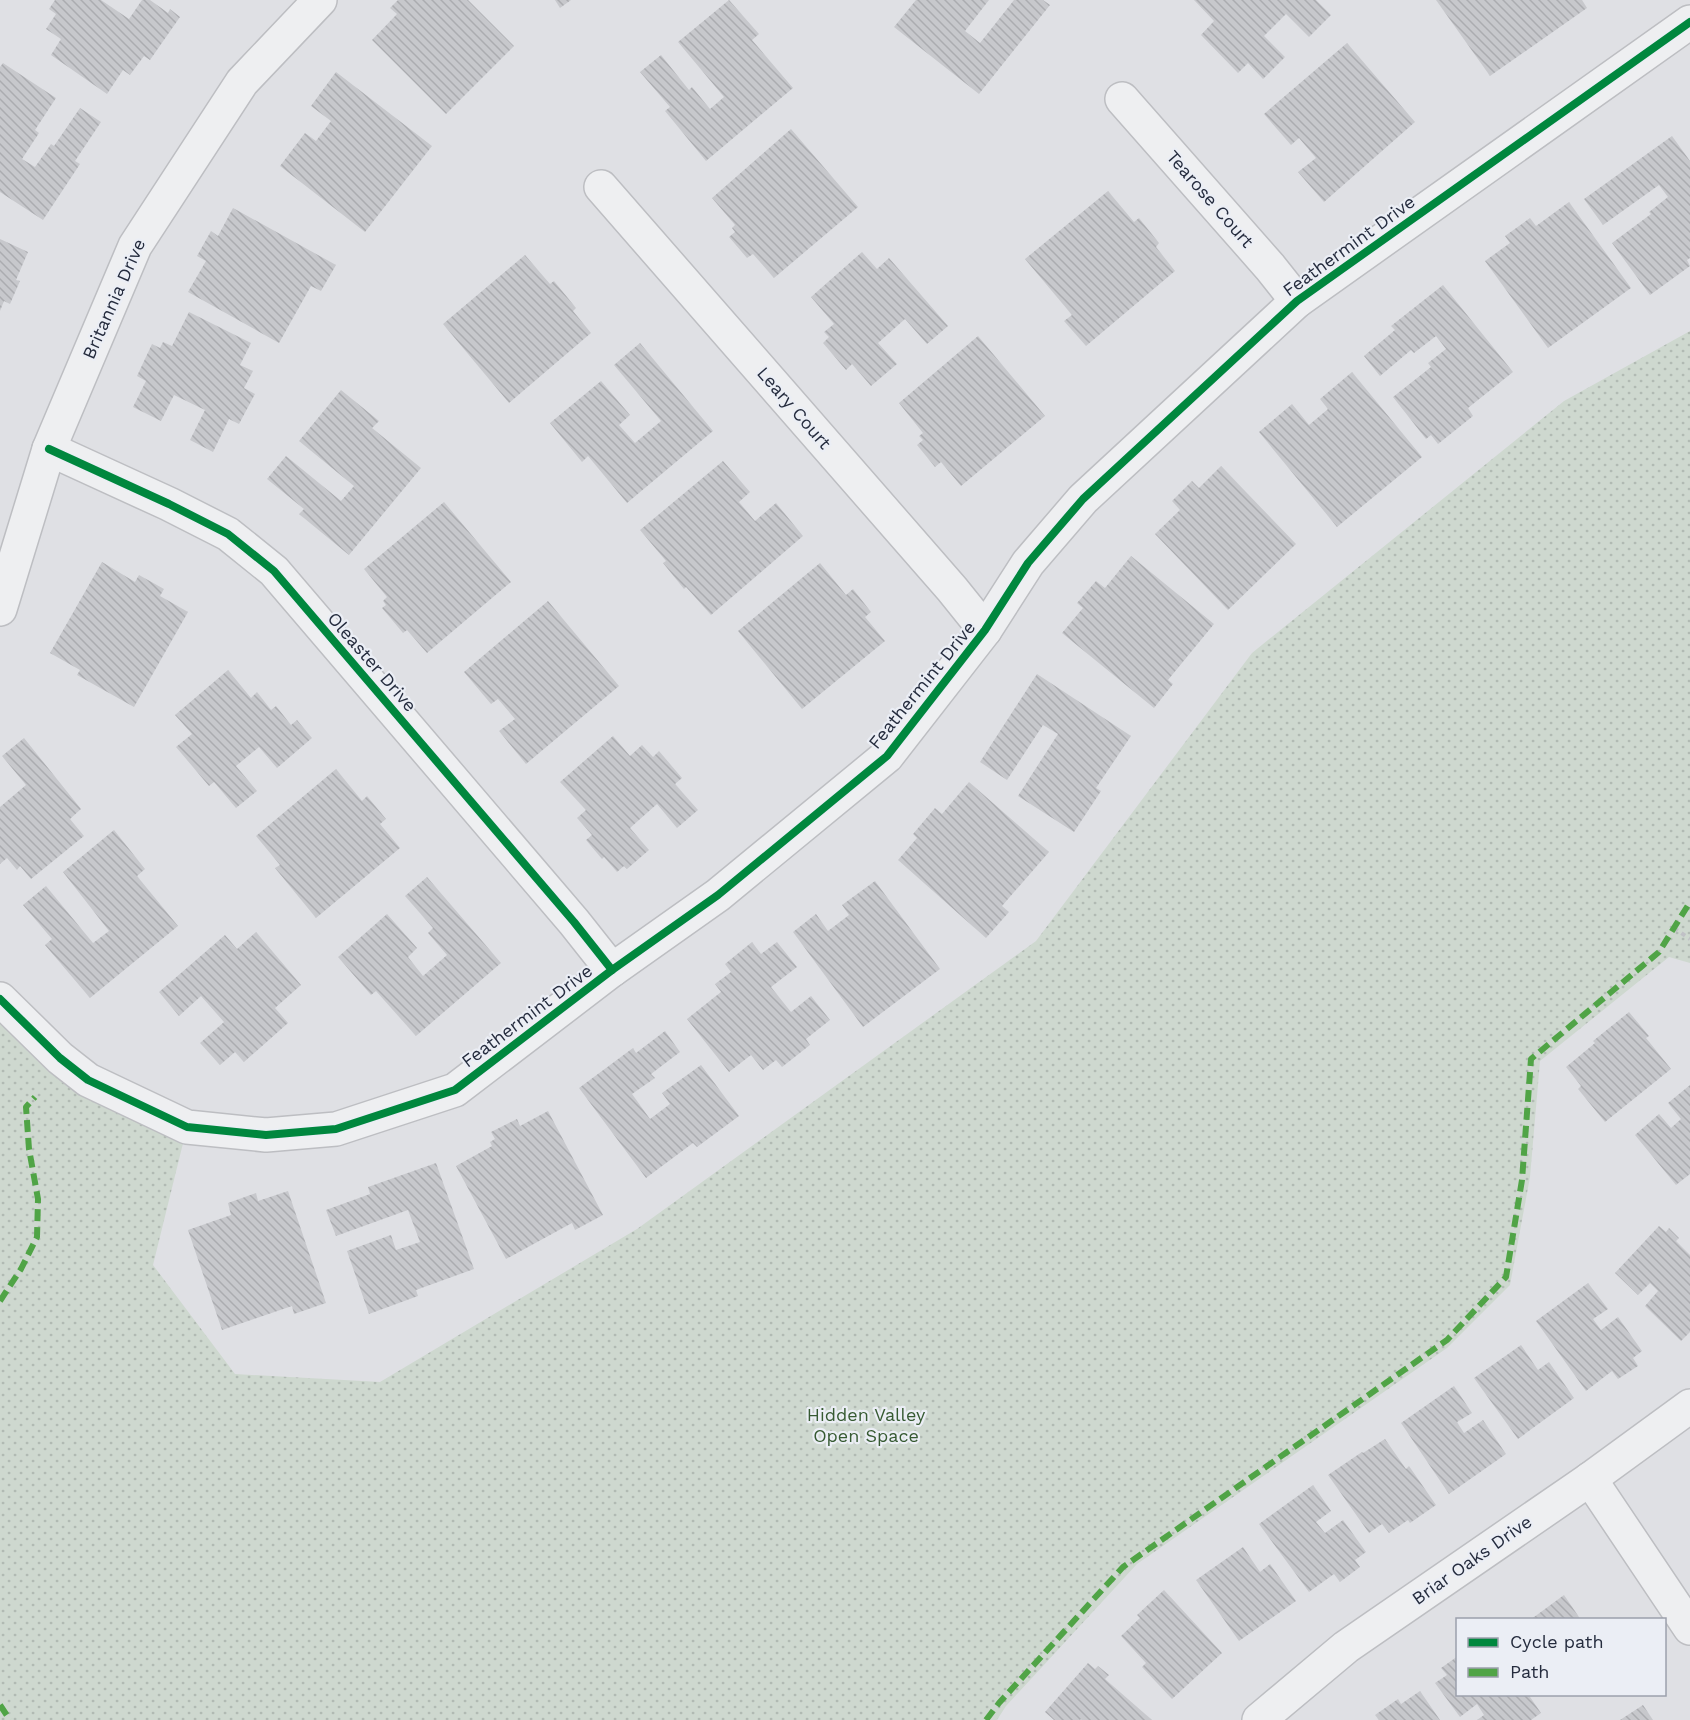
<svg xmlns="http://www.w3.org/2000/svg" width="1690" height="1720" viewBox="0 0 1690 1720" font-family="'Work Sans',sans-serif">
	<style>
		.green { fill: url(#green-dots) }
		.building { fill: url(#building-back-hatch) }
		.lines { fill: none; stroke-linecap: round; stroke-linejoin: round }
		.minor-casing { stroke: #bdbec2; stroke-width: 36 }
		.path { stroke: #c0c1c6; stroke-width: 4; stroke-dasharray: 4.5 4.5; stroke-linecap: butt }
		.minor { stroke: #eeeff1; stroke-width: 33 }
		.quiet { stroke: #50a446; stroke-width: 6; stroke-dasharray: 12 6; stroke-linecap: butt }
		.cycleway-casing { stroke: #ebeef5; stroke-width: 11 }
		.cycleway { stroke: #00873e; stroke-width: 8 }
		.labels { text-anchor: middle; stroke-width: 4.5; stroke-linejoin: round; paint-order: stroke }
		.street-label { font-size: 18px; fill: #252c3e; stroke: #ebeef5 }
		.park-label { font-size: 18px; fill: #365a32; stroke: #ebeef5 }
	</style>
	<defs>
		<pattern id="green-dots" width="8" height="8" patternUnits="userSpaceOnUse" patternTransform="scale(1.5)"><rect width="8" height="8" fill="#ced8cf"/><path d="M2 2h.1M6 6h.1" fill="none" stroke="#b1bab3" stroke-width="1.8" stroke-linecap="round"/></pattern>
		<pattern id="building-back-hatch" width="6" height="6" patternUnits="userSpaceOnUse" patternTransform="scale(1.5)"><rect width="6" height="6" fill="#c7c8cc"/><path d="M-1 5l2 2M0 0l6 6M5-1l2 2" fill="none" stroke="#abacb0"/></pattern>
	</defs>
	<rect width="100%" height="100%" fill="#dfe0e4"/>
	<polygon class="green" points="1690,331 1690,963 1669,957 1540,1061 1530,1177 1510,1285 1447,1348 1137,1564 1006,1706 997,1720 0,1720 0,999 60,1058 187,1127 153,1265 235,1374 380,1382 637,1229 1036,941 1252,653 1564,401"/>
	<g class="building">
		<polygon points="55,0 101,0 129,19 142,0 150,0 168,13 170,9 180,17 150,60 144,56 130,75 123,70 107,94 51,55 61,39 46,29 56,14 49,9"/>
		<polygon points="398,0 468,0 514,46 446,114 372,40 397,14 390,8"/>
		<polygon points="555,0 571,0 560,8"/>
		<polygon points="729,0 759,34 752,40 793,88 706,161 665,111 670,107 640,72 661,55 689,90 692,87 710,109 724,97 678,42"/>
		<polygon points="916,0 989,0 965,31 980,43 1014,0 1043,0 1050,5 979,94 894,27"/>
		<polygon points="1194,0 1316,0 1331,15 1309,37 1286,14 1264,36 1285,57 1263,79 1248,63 1238,73 1201,35 1214,21"/>
		<polygon points="1436,0 1582,0 1587,8 1490,76"/>
		<polygon points="1347,43 1415,122 1324,202 1298,172 1316,158 1299,138 1291,145 1264,114"/>
		<polygon points="3,63 56,98 35,130 39,133 22,159 35,167 51,144 54,146 80,108 101,122 75,161 80,164 43,220 0,192 0,67"/>
		<polygon points="336,72 432,146 365,232 280,166 305,133 316,141 331,121 311,106"/>
		<polygon points="791,129 858,207 774,278 753,254 747,258 729,237 735,232 732,228 735,225 712,198"/>
		<polygon points="1672,136 1690,161 1690,258 1687,260 1690,266 1650,295 1612,243 1651,214 1649,212 1668,197 1659,185 1603,225 1584,199"/>
		<polygon points="1108,191 1134,222 1139,218 1159,243 1156,247 1175,271 1086,346 1064,321 1072,315 1025,259"/>
		<polygon points="1569,202 1631,288 1548,348 1485,261 1510,243 1505,236 1530,218 1536,226"/>
		<polygon points="233,208 336,265 321,291 311,286 279,343 188,292 206,261 197,256 211,231 218,236"/>
		<polygon points="0,239 28,252 16,280 20,281 10,304 4,301 0,311"/>
		<polygon points="862,252 877,269 889,258 948,326 927,344 905,319 878,343 897,364 871,386 852,364 846,370 823,343 829,337 824,332 834,324 811,297"/>
		<polygon points="525,255 550,284 554,281 576,308 573,311 591,333 509,403 443,324"/>
		<polygon points="1443,285 1513,372 1468,408 1473,416 1438,444 1431,435 1426,439 1393,397 1431,367 1428,363 1446,349 1436,336 1414,353 1411,350 1380,376 1364,356 1395,330 1391,326"/>
		<polygon points="189,312 251,343 240,365 253,371 244,388 255,394 239,424 229,419 213,452 190,440 205,410 174,395 161,421 133,407 146,381 137,376 152,344 160,348 163,342 172,346"/>
		<polygon points="978,336 1045,416 961,486 941,462 935,467 917,445 923,440 919,436 923,433 899,403"/>
		<polygon points="640,343 713,431 627,503 588,456 582,462 550,423 601,381 630,415 619,425 635,443 661,421 614,365"/>
		<polygon points="1352,372 1422,457 1337,527 1259,432 1292,404 1309,425 1328,409 1320,399"/>
		<polygon points="341,390 379,421 372,428 421,468 349,555 299,514 304,509 267,479 286,456 341,501 354,486 299,441"/>
		<polygon points="723,461 750,492 739,502 755,521 776,503 803,536 711,615 686,587 684,589 663,563 666,561 640,530"/>
		<polygon points="1221,466 1296,544 1228,610 1155,534 1180,510 1172,501 1192,481 1199,488"/>
		<polygon points="444,502 511,582 427,653 407,630 403,633 382,608 386,605 383,601 387,597 364,569"/>
		<polygon points="1131,556 1214,624 1168,680 1173,684 1154,708 1062,633 1083,608 1077,603 1096,581 1105,588"/>
		<polygon points="102,562 135,582 139,575 164,589 160,596 188,612 134,707 77,675 80,670 50,653"/>
		<polygon points="820,563 846,595 853,589 871,612 865,617 885,641 802,709 738,631"/>
		<polygon points="548,601 619,686 526,764 499,731 515,719 498,699 491,704 464,672"/>
		<polygon points="228,670 251,698 257,692 271,710 276,706 291,725 297,720 312,738 277,768 259,747 236,766 257,791 236,808 214,782 209,786 176,747 192,734 175,715"/>
		<polygon points="1037,674 1131,736 1096,788 1101,791 1074,832 1018,796 1058,734 1043,725 1007,780 980,762"/>
		<polygon points="613,736 630,756 642,745 653,757 659,751 682,778 675,784 698,810 677,828 657,804 630,828 649,850 627,869 624,866 617,872 604,857 602,859 586,840 592,835 577,818 586,810 560,782"/>
		<polygon points="24,738 81,809 70,819 84,836 31,879 20,866 17,870 7,858 0,864 0,807 26,785 2,756"/>
		<polygon points="336,769 362,801 367,796 386,819 380,824 400,848 316,918 275,868 280,865 256,836"/>
		<polygon points="969,782 1049,852 1002,906 1009,912 986,938 898,860 917,838 913,834 935,808 942,814"/>
		<polygon points="114,830 145,869 137,876 178,926 90,998 45,945 52,939 23,905 46,886 93,943 109,931 63,872"/>
		<polygon points="427,877 501,963 416,1036 376,991 371,995 338,957 387,914 417,948 408,957 423,976 447,955 428,933 433,928 405,896"/>
		<polygon points="875,881 940,969 863,1027 793,932 816,914 828,931 849,915 842,905"/>
		<polygon points="256,932 301,985 275,1008 288,1023 244,1062 235,1052 220,1065 200,1043 224,1022 201,996 179,1016 159,992 225,935 237,949"/>
		<polygon points="752,942 761,954 777,942 797,967 771,987 791,1012 811,996 830,1020 806,1039 810,1045 782,1067 776,1060 763,1070 751,1055 729,1072 687,1019 721,992 715,984 731,972 725,964"/>
		<polygon points="1629,1012 1649,1036 1646,1038 1671,1069 1605,1122 1578,1089 1581,1086 1566,1067 1595,1043 1593,1041"/>
		<polygon points="665,1031 680,1052 651,1074 655,1078 632,1094 650,1119 670,1104 662,1093 701,1065 739,1116 697,1147 693,1143 646,1178 579,1088 633,1048 636,1053"/>
		<polygon points="1690,1085 1690,1174 1676,1185 1635,1135 1659,1114 1671,1128 1681,1119 1668,1103"/>
		<polygon points="548,1111 603,1215 575,1230 572,1223 506,1259 456,1166 492,1146 490,1142 495,1139 491,1132 517,1119 520,1126"/>
		<polygon points="436,1163 474,1269 416,1290 418,1296 369,1314 347,1251 391,1235 396,1250 420,1242 408,1210 336,1236 326,1210 370,1194 368,1187"/>
		<polygon points="288,1191 326,1303 294,1314 292,1306 222,1330 188,1230 231,1215 228,1203 256,1193 258,1201"/>
		<polygon points="1659,1226 1666,1232 1669,1228 1679,1238 1676,1241 1690,1255 1690,1332 1681,1341 1645,1306 1658,1291 1650,1283 1638,1295 1615,1273"/>
		<polygon points="1588,1283 1608,1309 1593,1319 1601,1330 1618,1317 1642,1351 1633,1358 1638,1366 1618,1379 1612,1371 1586,1391 1536,1321"/>
		<polygon points="1521,1345 1538,1370 1549,1362 1574,1398 1518,1439 1474,1378"/>
		<polygon points="1454,1386 1472,1413 1457,1422 1464,1433 1483,1420 1506,1454 1449,1494 1401,1423"/>
		<polygon points="1385,1439 1406,1469 1409,1466 1436,1505 1410,1523 1408,1520 1389,1533 1382,1524 1369,1533 1328,1475 1362,1452 1363,1453"/>
		<polygon points="1313,1485 1331,1511 1316,1522 1325,1533 1343,1520 1366,1552 1355,1560 1360,1567 1340,1582 1334,1574 1309,1592 1259,1524"/>
		<polygon points="1243,1547 1260,1572 1270,1564 1296,1601 1239,1641 1196,1580"/>
		<polygon points="1164,1590 1222,1653 1172,1699 1142,1667 1146,1663 1121,1636 1140,1618 1137,1615"/>
		<polygon points="1564,1595 1581,1620 1530,1620"/>
		<polygon points="1458,1656 1458,1694 1528,1694 1541,1713 1531,1720 1477,1720 1484,1715 1477,1704 1460,1717 1435,1683 1447,1675 1441,1668"/>
		<polygon points="1088,1663 1095,1669 1098,1666 1109,1675 1105,1679 1152,1720 1082,1720 1081,1719 1080,1720 1054,1720 1045,1712"/>
		<polygon points="1420,1691 1440,1720 1379,1720 1375,1715 1398,1699 1401,1704"/>
		<polygon points="1643,1705 1653,1720 1620,1720"/>
	</g>
	<g class="lines">
		<defs>
			<g id="minor">
				<polyline points="1122,99 1270,267 1297,301"/>
				<polyline points="601,187 952,589 985,630"/>
				<polyline points="49,449 169,504 228,534 274,571 574,922 612,970"/>
				<polyline points="0,609 49,449 135,246 242,82 320,0"/>
				<polyline points="0,999 60,1058 88,1080 187,1127 266,1135 336,1129 455,1090 612,970 718,895 887,756 985,630 1028,563 1083,499 1297,301 1690,22"/>
				<polyline points="1590,1479 1690,1628"/>
				<polyline points="1259,1720 1346,1647 1590,1479 1690,1406"/>
			</g>
		</defs>
		<use href="#minor" class="minor-casing"/>
		<polyline class="path" points="1674,928 1690,939"/>
		<use href="#minor" class="minor"/>
		<g class="quiet">
			<polyline points="0,1301 21,1269 37,1237 38,1199 29,1149 26,1107 35,1097"/>
			<polyline points="0,1705 10,1720"/>
			<polyline points="986,1720 999,1703 1123,1567 1447,1340 1506,1277 1522,1180 1531,1059 1659,952 1690,902"/>
		</g>
		<defs>
			<g id="cycleway">
				<polyline points="49,449 169,504 228,534 274,571 574,922 612,970"/>
				<polyline points="0,999 60,1058 88,1080 187,1127 266,1135 336,1129 455,1090 612,970 718,895 887,756 985,630 1028,563 1083,499 1297,301 1690,22"/>
			</g>
		</defs>
		<use href="#cycleway" class="cycleway-casing"/>
		<use href="#cycleway" class="cycleway"/>
	</g>
	<g class="labels">
		<g class="street-label">
			<text transform="translate(1210 199) rotate(49)" y="6">Tearose Court</text>
			<text transform="translate(1349 246) rotate(-36)" y="6">Feathermint Drive</text>
			<text transform="translate(114 299) rotate(-66)" y="6">Britannia Drive</text>
			<text transform="translate(794 408) rotate(49)" y="6">Leary Court</text>
			<text transform="translate(372 662) rotate(49)" y="6">Oleaster Drive</text>
			<text transform="translate(922 685) rotate(-51)" y="6">Feathermint Drive</text>
			<text transform="translate(527 1016) rotate(-37)" y="6">Feathermint Drive</text>
			<text transform="translate(1472 1560) rotate(-35)" y="6">Briar Oaks Drive</text>
		</g>
		<g class="park-label">
			<text x="866" y="1421">Hidden Valley<tspan x="866" dy="21">Open Space</tspan></text>
		</g>
	</g>
	<rect x="1456" y="1618" width="210" height="78" fill="#ebeef5" stroke="#9ca0ac" stroke-width="1.5"/>
	<rect x="1468" y="1638" width="30" height="9" fill="#00873e" stroke="#9ca0ac" stroke-width="1.5"/>
	<text x="1510" y="1648" font-size="18" fill="#252c3e">Cycle path</text>
	<rect x="1468" y="1668" width="30" height="9" fill="#50a446" stroke="#9ca0ac" stroke-width="1.5"/>
	<text x="1510" y="1678" font-size="18" fill="#252c3e">Path</text>
</svg>
